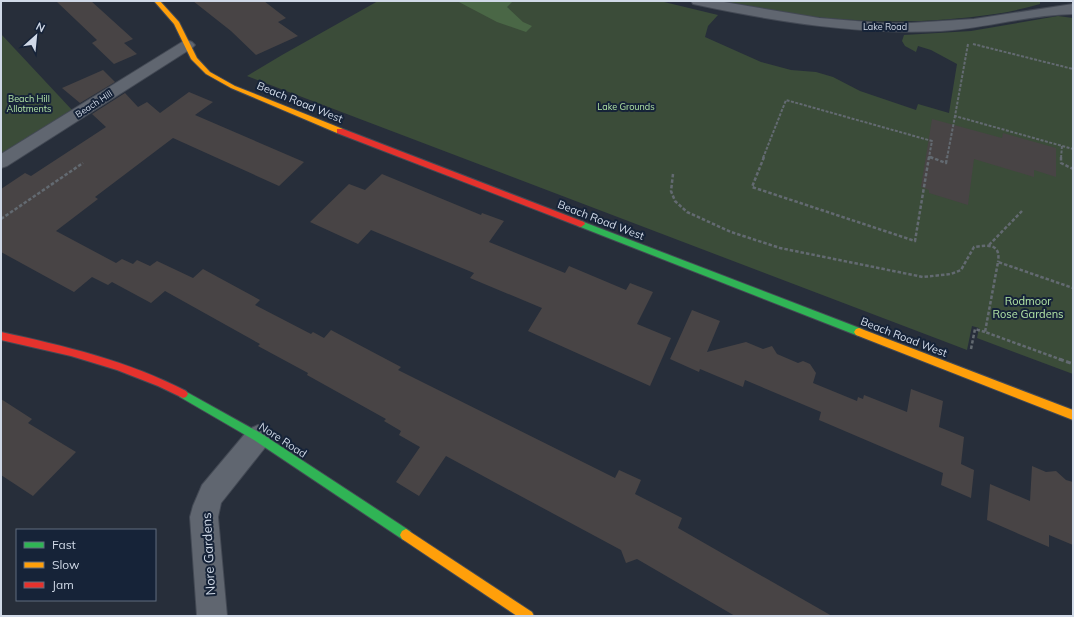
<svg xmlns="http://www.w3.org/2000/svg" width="1074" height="617" viewBox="0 0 1074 617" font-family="Mulish,sans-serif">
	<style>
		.green { fill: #3b4c39 }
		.forest { fill: #4a6746 }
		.building { fill: #484445 }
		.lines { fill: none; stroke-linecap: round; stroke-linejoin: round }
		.street-casing { stroke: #434954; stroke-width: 2 }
		.fast-casing { stroke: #434954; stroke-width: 2 }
		.slow-casing { stroke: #434954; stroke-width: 2 }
		.jam-casing { stroke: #434954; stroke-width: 2 }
		.path-far2 { stroke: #636a71; stroke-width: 2; stroke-dasharray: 3 1.5; stroke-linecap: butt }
		.path-far1 { stroke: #636a71; stroke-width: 2.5; stroke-dasharray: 3.5 2; stroke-linecap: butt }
		.path { stroke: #636a71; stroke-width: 3; stroke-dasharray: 5 2.5; stroke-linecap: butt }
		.street { fill: #606670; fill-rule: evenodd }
		.fast { fill: #30b455; fill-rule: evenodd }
		.slow { fill: #ff9f0a; fill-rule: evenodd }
		.jam { fill: #e5322d; fill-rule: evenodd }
		.labels { text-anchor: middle; stroke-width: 4; stroke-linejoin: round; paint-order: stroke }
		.far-street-label { font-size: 9px; fill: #d0d9e7; stroke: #162338 }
		.far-park-label { font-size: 9px; fill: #b3e6a6; stroke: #162338 }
		.street-label { font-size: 11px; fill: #d0d9e7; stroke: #162338 }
		.park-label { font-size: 11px; fill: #b3e6a6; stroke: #162338 }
		.near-street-label { font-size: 13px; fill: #d0d9e7; stroke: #162338 }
	</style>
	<rect width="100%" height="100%" fill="#272e3a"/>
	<g class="green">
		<polygon points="378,1 660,1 718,15 708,26 705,37 761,62 791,70 816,72 833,77 860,91 916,110 918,104 949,113 957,64 931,50 918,46 916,52 905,46 902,41 904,35 971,31 1058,16 1073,18 1073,374 977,338 979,328 972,326 967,350 247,76 282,55"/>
		<path d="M721 1H1040V4C1025 8 1010 12 995 14 903 28 811 21 721 1Z"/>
		<polygon points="1,34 72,110 1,154"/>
	</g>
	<polygon class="forest" points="457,1 513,1 507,7 523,22 532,26 526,32 497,22"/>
	<g class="building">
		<polygon points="56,1 91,1 133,39 124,43 137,54 114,64 92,43 97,40"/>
		<polygon points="193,1 264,1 286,18 278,22 298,36 256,55 231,31"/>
		<polygon points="103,70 115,82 80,103 62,88"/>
		<polygon points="189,92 213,102 195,115 304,162 279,186 173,138 95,197 98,199 56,231 116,263 122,259 133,264 137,260 150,266 157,261 193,278 203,269 260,300 255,305 311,334 313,332 324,338 331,330 401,367 398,370 615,478 619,470 641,480 635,494 682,518 678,528 832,616 735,616 637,559 626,563 621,550 446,456 419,496 396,482 420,447 399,435 401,431 384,421 386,419 307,375 308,373 258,346 260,344 165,291 151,303 112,282 108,285 92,277 74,292 1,252 1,189 25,173 31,176 106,127 92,114 125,93 138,107 147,102 160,113"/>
		<polygon points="932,119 1002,138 1003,133 1056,148 1056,177 1034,170 1034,177 974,159 968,205 929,193 929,190 921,187"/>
		<polygon points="382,174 481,215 482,213 504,221 489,242 565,273 569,266 626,290 630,283 653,292 637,324 671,338 650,386 528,331 542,308 470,278 474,273 371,230 358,244 310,222 349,184 365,190"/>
		<polygon points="692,310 720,321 707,352 746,342 763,349 772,346 777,354 798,363 803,361 810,364 816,373 813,383 857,401 858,397 863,399 864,395 907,412 911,389 943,401 939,427 964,437 961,464 974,470 971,498 941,485 943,473 819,420 821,412 745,380 743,387 700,369 699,372 670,359"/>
		<polygon points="1,399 32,419 28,423 76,452 33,496 1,475"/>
		<polygon points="1032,466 1046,472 1056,471 1066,480 1073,482 1073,545 1049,535 1049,547 987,520 990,484 1030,501"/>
	</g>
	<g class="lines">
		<defs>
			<g id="street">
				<path d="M691 1H718L819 18 880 23H911L974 19 1073 4V14C1029 15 985 28 941 31 859 35 778 22 698 5L693 4Z"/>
				<polygon points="187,40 192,42 195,45 192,48 7,166 1,168 1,154 182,42"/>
				<polygon points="258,425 267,429 271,437 267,445 221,503 218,517 227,616 197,616 190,517 193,506 202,485 249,429"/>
			</g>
			<g id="fast">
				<polygon points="581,221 862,329 864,332 862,335 859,336 856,335 578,226 577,224 578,222"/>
				<polygon points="183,390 262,434 410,531 412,535 410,539 406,541 402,539 254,440 180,397 178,394 180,391"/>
			</g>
			<g id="slow">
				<polygon points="154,1 160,1 179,22 197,58 210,72 235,86 343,129 343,133 337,133 231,88 206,74 191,59 174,24"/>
				<polygon points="859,328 1073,410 1073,420 856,335 854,332 856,329"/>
				<polygon points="406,529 532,612 534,616 517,616 402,539 400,535 402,531"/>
			</g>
			<g id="jam">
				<polygon points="337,129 343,129 584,222 585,224 581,227 578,226 337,133"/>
				<path d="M1 332C65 346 128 361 186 391L188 394 186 397 183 398 158 386 117 370 71 356 1 340Z"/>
			</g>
		</defs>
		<use href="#street" class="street-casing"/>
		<use href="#fast" class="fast-casing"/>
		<use href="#slow" class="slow-casing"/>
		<use href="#jam" class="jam-casing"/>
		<g class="path-far2">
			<polyline points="968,44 955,116 1073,149"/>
			<polyline points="973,44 1073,69"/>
			<polyline points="929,157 933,158"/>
			<polyline points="763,158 786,100 932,141 929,157"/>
			<polyline points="947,158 955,116"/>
			<polyline points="1061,158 1062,146"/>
		</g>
		<g class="path-far1">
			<polyline points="764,157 752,187 915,241 929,157"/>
			<polyline points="930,157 946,163 947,157"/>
			<polyline points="1061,157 1061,163 1073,169"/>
			<path d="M673 174 671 191 675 201 687 212 731 232 780 248 923 277 951 274 961 270 974 247C988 245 1001 243 998 262"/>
			<polyline points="1,219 83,163"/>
			<polyline points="989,245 1022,211"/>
			<polyline points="971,349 975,329 985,332"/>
			<polyline points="1062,360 985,332 998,262 1073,288"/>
		</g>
		<polyline class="path" points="1059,359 1073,364"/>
		<use href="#street" class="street"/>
		<use href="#fast" class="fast"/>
		<use href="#slow" class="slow"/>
		<use href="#jam" class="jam"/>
	</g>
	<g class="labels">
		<g class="far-street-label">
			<text x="885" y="30">Lake Road</text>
			<text transform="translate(94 104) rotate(-33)" y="3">Beach Hill</text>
		</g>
		<g class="far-park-label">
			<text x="29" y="102">Beach Hill<tspan x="29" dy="10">Allotments</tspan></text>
			<text x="626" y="110">Lake Grounds</text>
		</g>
		<g class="street-label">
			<text transform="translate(300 102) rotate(22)" y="4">Beach Road West</text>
			<text transform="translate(601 220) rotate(21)" y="4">Beach Road West</text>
			<text transform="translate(904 337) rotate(21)" y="4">Beach Road West</text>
			<text transform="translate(283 440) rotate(33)" y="4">Nore Road</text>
		</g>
		<g class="park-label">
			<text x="1028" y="305">Rodmoor<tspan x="1028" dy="13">Rose Gardens</tspan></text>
		</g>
		<g class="near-street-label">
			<text transform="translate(208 554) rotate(-93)" y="5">Nore Gardens</text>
		</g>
	</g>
	<rect width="1074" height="617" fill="none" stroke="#d0d9e7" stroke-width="4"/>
	<rect x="16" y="529" width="140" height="72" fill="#162338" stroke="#606c7e"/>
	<rect x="24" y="542" width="20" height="6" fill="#30b455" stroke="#606c7e"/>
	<text x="52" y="549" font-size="12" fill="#d0d9e7">Fast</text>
	<rect x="24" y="562" width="20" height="6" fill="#ff9f0a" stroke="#606c7e"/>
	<text x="52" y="569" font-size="12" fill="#d0d9e7">Slow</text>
	<rect x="24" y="582" width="20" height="6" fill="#e5322d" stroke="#606c7e"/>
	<text x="52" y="589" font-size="12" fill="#d0d9e7">Jam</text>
	<g transform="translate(36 36) rotate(27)" stroke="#162338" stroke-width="3" paint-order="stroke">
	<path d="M0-3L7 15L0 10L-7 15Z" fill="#d0d9e7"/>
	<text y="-6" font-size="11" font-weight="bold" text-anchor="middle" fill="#d0d9e7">N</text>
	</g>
</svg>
